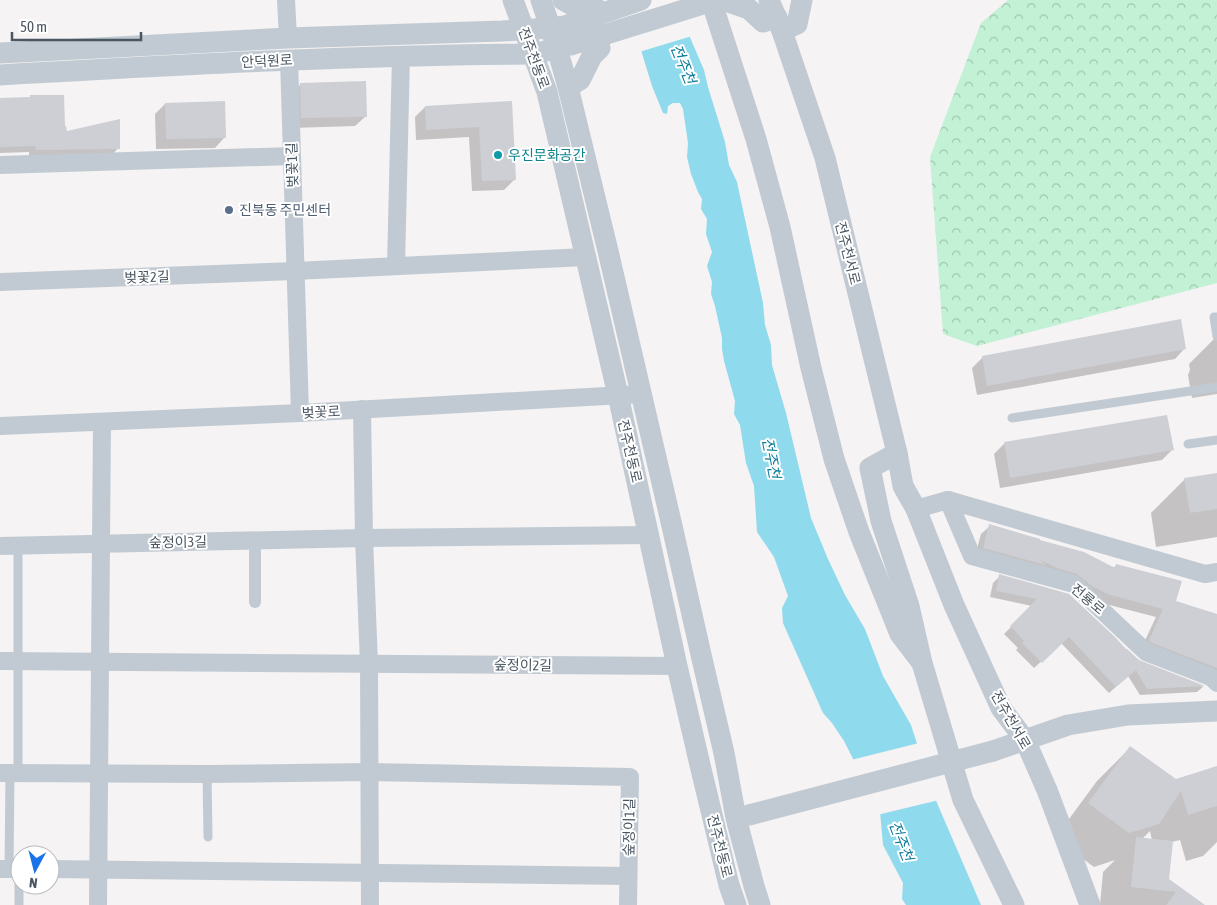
<svg xmlns="http://www.w3.org/2000/svg" width="1217" height="905" viewBox="0 0 1217 905" font-family="'Asap Condensed','Noto Sans KR',sans-serif">
	<style>
		.forest { fill: url(#forest-crowns) }
		.water { fill: #90daee }
		.pier { fill: #f5f3f3 }
		.shadow { fill: #0003; fill-rule: evenodd }
		.building { fill: #cdcfd5 }
		.lines { fill: none; stroke-linecap: round; stroke-linejoin: round }
		.service { stroke: #c1cad2; stroke-width: 9 }
		.pedestrian { stroke: #c1cad2; stroke-width: 12 }
		.minor { stroke: #c1cad2; stroke-width: 18 }
		.tertiary { stroke: #c1cad2; stroke-width: 21 }
		.tertiary-bridge { stroke: #c1cad2; stroke-width: 21 }
		.culture-dot { fill: #0f9aa8; stroke: #fff; stroke-width: 2 }
		.service-dot { fill: #5c6f8a; stroke: #fff; stroke-width: 2 }
		.labels { text-anchor: middle; stroke-width: 4; stroke-linejoin: round; paint-order: stroke }
		.street-label { font-size: 14px; fill: #4a5661; stroke: #fff }
		.culture-label { font-size: 14px; fill: #0d838f; stroke: #fff; text-anchor: start }
		.service-label { font-size: 14px; fill: #4e5e75; stroke: #fff; text-anchor: start }
		.water-label { font-size: 15px; font-style: italic; fill: #0c7c9b; stroke: #fff }
	</style>
	<defs>
		<pattern id="forest-crowns" width="20" height="18" patternUnits="userSpaceOnUse" patternTransform="scale(1.25)"><rect width="20" height="18" fill="#c3f1d5"/><path d="M2 6a3 3 0 1 1 6 0M12 15a3 3 0 1 1 6 0" fill="none" stroke="#a0c6b0"/></pattern>
	</defs>
	<rect width="100%" height="100%" fill="#f5f3f3"/>
	<polygon class="forest" points="1008,0 1217,0 1217,283 977,346 943,334 930,157 981,23"/>
	<polygon class="water" points="689,35 704,70 708,87 725,142 729,165 737,182 763,303 765,325 771,345 772,365 786,413 811,518 828,559 845,595 865,629 883,676 911,725 934,796 981,905 906,905 902,899 903,883 883,845 880,812 844,741 832,723 823,713 783,623 782,608 788,596 774,557 757,532 754,486 746,463 740,425 734,414 735,401 724,361 722,349 722,338 715,306 711,294 712,282 707,266 712,252 706,234 707,219 701,209 702,199 698,192 691,174 687,157 688,143 683,109 680,103 673,103 668,106 667,114 663,113 652,86 641,50"/>
	<g class="pier">
		<polygon points="619,0 679,0 692,36 639,52"/>
		<polygon points="919,743 939,800 877,815 851,760"/>
	</g>
	<g class="shadow">
		<polygon points="301,84 366,116 355,126 292,128 290,94"/>
		<polygon points="0,99 65,132 118,148 112,155 29,157 29,152 0,153"/>
		<polygon points="510,103 515,179 504,190 472,191 469,137 416,140 415,117 425,107"/>
		<polygon points="165,104 225,137 215,148 156,149 155,114"/>
		<polygon points="1217,336 1217,394 1192,398 1188,375 1190,370 1189,364"/>
		<polygon points="1185,348 1175,359 977,395 972,368 983,357"/>
		<polygon points="1004,444 1172,450 1162,460 1000,488 994,454"/>
		<polygon points="1217,474 1217,537 1156,547 1151,513 1184,480"/>
		<polygon points="990,526 1113,568 1116,566 1175,602 1217,615 1217,680 1141,649 1156,617 1098,602 975,556 981,534"/>
		<polygon points="1000,576 1138,661 1203,687 1197,692 1140,695 1128,676 1109,693 1061,643 1034,668 1016,650 1018,648 1004,634 1032,606 990,597 993,583"/>
		<path d="M1130 748 1175 781 1217 768V842L1203 856 1186 861 1180 840 1172 842 1168 880 1202 905H1100L1103 872 1115 860 1094 867 1055 838 1097 781ZM1150 831 1152 840 1142 839Z"/>
	</g>
	<g class="building">
		<polygon points="366,81 367,117 301,118 300,83"/>
		<polygon points="30,95 64,95 65,126 66,126 67,131 120,119 120,149 36,150 35,146 0,147 0,98 30,97"/>
		<polygon points="225,101 226,138 166,139 165,103"/>
		<polygon points="512,101 516,180 482,181 479,127 426,130 425,106"/>
		<polygon points="1181,319 1186,349 987,386 982,356"/>
		<polygon points="1167,415 1174,450 1010,478 1004,442"/>
		<polygon points="1217,473 1217,509 1190,513 1184,478"/>
		<polygon points="989,524 1040,539 1040,540 1084,552 1115,568 1116,564 1182,581 1176,601 1217,614 1217,668 1152,643 1149,640 1163,609 1107,594 1092,586 1077,574 1057,568 1040,560 1046,565 983,548"/>
		<polygon points="999,574 1069,594 1115,637 1126,649 1127,649 1139,660 1205,686 1147,689 1136,670 1116,687 1069,637 1042,663 1022,643 1024,641 1010,626 1037,599 996,591"/>
		<polygon points="1130,746 1176,779 1217,766 1217,806 1188,815 1181,791 1159,824 1129,833 1088,803"/>
		<polygon points="1136,837 1173,841 1169,879 1205,905 1166,905 1176,892 1131,887"/>
	</g>
	<g class="lines">
		<g class="service">
			<polyline points="1217,317 1214,317 1217,336"/>
			<polyline points="1012,418 1217,387"/>
			<polyline points="1188,444 1217,440"/>
			<polyline points="18,545 18,773"/>
			<polyline points="207,774 208,837"/>
			<polyline points="9,869 10,773"/>
			<polyline points="19,905 19,869"/>
		</g>
		<polyline class="pedestrian" points="255,602 255,540"/>
		<g class="minor">
			<polyline points="286,0 288,38"/>
			<polyline points="289,59 300,413"/>
			<polyline points="0,165 292,156"/>
			<polyline points="396,266 401,56"/>
			<polyline points="0,282 295,271 586,257"/>
			<polyline points="362,409 364,538 369,664 370,905"/>
			<polyline points="0,426 300,413 641,394"/>
			<polyline points="948,500 972,556 1074,584 1146,652 1211,677 1217,683"/>
			<polyline points="916,509 948,500 1205,574 1217,572"/>
			<polyline points="0,546 364,538 649,535"/>
			<polyline points="0,661 677,666"/>
			<polyline points="0,773 207,774 369,772 630,777 628,905"/>
			<polyline points="0,869 20,869"/>
			<polyline points="50,869 628,876"/>
			<polyline points="98,905 102,422"/>
		</g>
		<g class="tertiary">
			<polyline points="513,0 547,92 618,395 677,666 700,765 729,885 736,905"/>
			<polyline points="541,0 557,48 568,87 608,251 672,526 702,659 724,753 736,818 754,886 760,905"/>
			<polyline points="563,0 574,6 597,9 598,15"/>
			<polyline points="711,0 756,139 780,227 811,368 834,459 859,532 900,634 922,663"/>
			<polyline points="723,0 749,9 763,22 777,17"/>
			<polyline points="769,0 782,31 825,158 897,453 903,486 916,509 954,605 1001,708 1025,740 1047,790 1090,905"/>
			<polyline points="782,31 797,24 802,0"/>
			<polyline points="0,53 288,38 502,31 550,28 565,26 641,0"/>
			<path d="M0 75C178 65 355 55 533 54L546 51"/>
			<polyline points="568,87 580,80 592,56 600,48 596,37"/>
			<polyline points="897,453 870,468 881,521 909,606 922,663 963,800 1014,905"/>
			<polyline points="993,751 1068,725 1128,715 1217,711"/>
		</g>
		<g class="tertiary-bridge">
			<polyline points="571,45 716,0"/>
			<polyline points="749,815 993,751"/>
		</g>
	</g>
	<circle class="culture-dot" cx="498" cy="155" r="5"/>
	<circle class="service-dot" cx="229" cy="210" r="5"/>
	<g class="labels">
		<g class="street-label">
			<text transform="translate(534 58) rotate(70)" y="5">전주천동로</text>
			<text transform="translate(267 61) rotate(-3)" y="5">안덕원로</text>
			<text transform="translate(292 165) rotate(-92)" y="5">벚꽃1길</text>
			<text transform="translate(848 253) rotate(76)" y="5">전주천서로</text>
			<text transform="translate(147 277) rotate(-2)" y="5">벚꽃2길</text>
			<text transform="translate(321 412) rotate(-3)" y="5">벚꽃로</text>
			<text transform="translate(630 451) rotate(77)" y="5">전주천동로</text>
			<text transform="translate(178 542) rotate(-1)" y="5">숲정이3길</text>
			<text transform="translate(1088 599) rotate(40)" y="5">전룡로</text>
			<text transform="translate(523 665) rotate(1)" y="5">숲정이2길</text>
			<text transform="translate(1011 720) rotate(60)" y="5">전주천서로</text>
			<text transform="translate(629 827) rotate(-89)" y="5">숲정이1길</text>
			<text transform="translate(720 846) rotate(76)" y="5">전주천동로</text>
		</g>
		<g class="culture-label">
			<text x="508" y="160">우진문화공간</text>
		</g>
		<g class="service-label">
			<text x="239" y="215">진북동 주민센터</text>
		</g>
		<g class="water-label">
			<text transform="translate(683 64) rotate(68)" y="5">전주천</text>
			<text transform="translate(771 458) rotate(79)" y="5">전주천</text>
			<text transform="translate(901 841) rotate(69)" y="5">전주천</text>
		</g>
	</g>
	<g transform="translate(35 870) rotate(187)"><circle r="24" fill="#ffffff" stroke="#b7bbc0"/>
	<path d="M0-4L9 19L0 12L-9 19Z" fill="#1a73e8"/>
	<text y="-8" font-size="14" font-weight="bold" text-anchor="middle" fill="#4a5661">N</text>
	</g>
	<path d="M12 32v8h129v-8" fill="none" stroke="#4a5661" stroke-width="2.5"/>
	<text x="20" y="32" font-size="15" fill="#4a5661" stroke="#ffffff" stroke-width="4" paint-order="stroke">50 m</text>
</svg>
